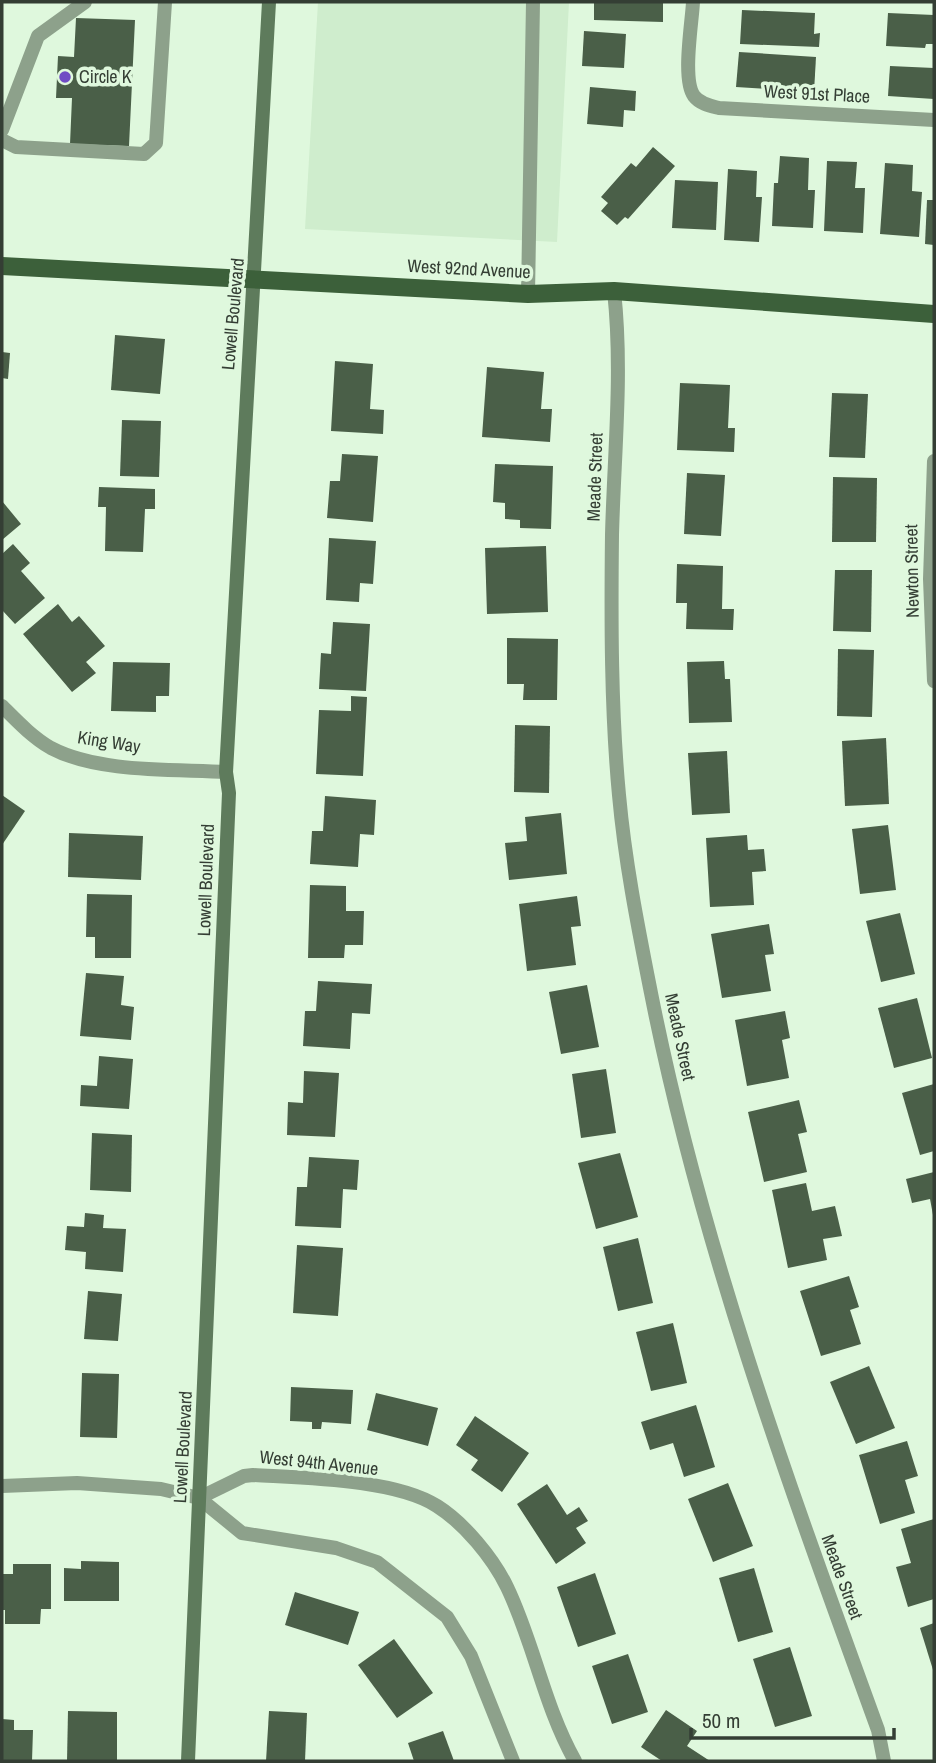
<svg xmlns="http://www.w3.org/2000/svg" width="936" height="1763" viewBox="0 0 936 1763" font-family="'Archivo Narrow',sans-serif">
	<style>
		.built { fill: #cfedcd }
		.building { fill: #4a5f48 }
		.lines { fill: none; stroke-linecap: round; stroke-linejoin: round }
		.lane { stroke: #8da18b; stroke-width: 14 }
		.street { stroke: #8da18b; stroke-width: 14 }
		.secondary { stroke: #5e7b5c; stroke-width: 14 }
		.primary { stroke: #3c603a; stroke-width: 18 }
		.poi-dot { fill: #704bc4; stroke: #dff8dd; stroke-width: 2.5 }
		.labels { text-anchor: middle; stroke-width: 7; stroke-linejoin: round; paint-order: stroke }
		.poi-label { font-size: 18px; fill: #343e34; stroke: #dff8dd; text-anchor: start }
		.street-label { font-size: 18px; fill: #343e34; stroke: #dff8dd }
	</style>
	<rect width="100%" height="100%" fill="#dff8dd"/>
	<polygon class="built" points="318,2 569,2 557,242 305,229"/>
	<g class="building">
		<polygon points="594,2 663,2 663,22 594,20"/>
		<polygon points="742,10 815,13 814,34 820,33 819,47 740,44"/>
		<polygon points="888,13 934,15 934,44 926,44 925,48 886,46"/>
		<polygon points="76,18 135,20 129,146 70,144 72,98 56,98 58,56 74,57"/>
		<polygon points="584,31 626,34 624,68 582,66"/>
		<polygon points="739,52 816,57 814,92 736,87"/>
		<polygon points="890,66 934,68 934,99 888,96"/>
		<polygon points="590,87 636,91 635,111 624,110 623,127 587,124"/>
		<polygon points="653,147 675,166 628,219 625,217 617,225 601,211 608,203 601,197 631,163 636,167"/>
		<polygon points="780,156 809,158 808,190 815,190 813,228 772,226 774,183 778,183"/>
		<polygon points="827,161 857,162 855,188 865,188 863,233 824,231"/>
		<polygon points="885,163 913,165 912,191 922,192 919,237 880,234"/>
		<polygon points="728,169 757,171 756,197 762,197 759,242 724,240"/>
		<polygon points="675,180 718,182 716,230 672,228"/>
		<polygon points="927,200 934,200 934,245 925,244"/>
		<polygon points="115,335 165,339 160,394 111,390"/>
		<polygon points="2,352 10,353 8,379 2,378"/>
		<polygon points="335,361 373,364 370,409 384,410 383,434 331,431"/>
		<polygon points="487,367 544,372 541,409 552,409 550,442 482,437"/>
		<polygon points="680,383 730,385 728,428 735,428 734,452 677,450"/>
		<polygon points="832,393 868,394 865,458 829,457"/>
		<polygon points="122,420 161,421 159,477 120,476"/>
		<polygon points="342,454 378,456 373,522 327,518 330,481 340,481"/>
		<polygon points="495,464 553,466 551,529 520,528 520,520 505,519 505,503 493,502"/>
		<polygon points="687,473 725,475 721,536 684,534"/>
		<polygon points="833,477 877,478 876,542 832,542"/>
		<polygon points="99,487 155,489 155,509 145,509 143,552 105,551 106,507 98,507"/>
		<polygon points="2,501 21,524 2,540"/>
		<polygon points="329,538 376,541 373,584 360,583 359,602 326,600"/>
		<polygon points="13,544 30,563 21,571 45,598 15,624 2,610 2,554"/>
		<polygon points="546,546 548,612 487,614 485,548"/>
		<polygon points="677,564 723,566 722,609 734,609 733,630 686,629 687,603 676,603"/>
		<polygon points="835,570 872,570 871,632 833,631"/>
		<polygon points="58,604 72,622 79,616 105,646 86,662 96,673 72,692 23,634"/>
		<polygon points="333,622 370,624 366,691 319,689 321,653 331,654"/>
		<polygon points="507,638 558,639 557,700 523,700 524,684 507,684"/>
		<polygon points="838,649 874,650 872,717 837,716"/>
		<polygon points="724,661 725,679 730,679 732,722 689,723 687,662"/>
		<polygon points="113,662 170,663 169,696 156,696 156,712 111,711"/>
		<polygon points="351,696 367,697 363,776 316,774 319,710 351,711"/>
		<polygon points="515,725 550,726 549,793 514,792"/>
		<polygon points="886,738 889,804 845,806 842,741"/>
		<polygon points="727,751 730,813 692,815 688,753"/>
		<polygon points="2,795 25,811 2,845"/>
		<polygon points="325,796 376,800 374,835 360,834 358,867 310,864 312,831 323,831"/>
		<polygon points="561,813 567,874 509,880 505,843 527,841 525,817"/>
		<polygon points="888,825 896,890 860,894 852,829"/>
		<polygon points="69,833 143,836 141,880 68,877"/>
		<polygon points="747,835 748,850 764,849 766,871 752,872 754,905 710,907 706,838"/>
		<polygon points="310,885 346,886 346,911 364,911 363,945 345,945 344,958 308,958"/>
		<polygon points="87,894 132,895 131,958 95,958 95,937 86,937"/>
		<polygon points="577,896 581,926 571,927 576,965 527,971 519,904"/>
		<polygon points="900,913 915,974 881,982 866,921"/>
		<polygon points="769,924 774,954 765,955 771,991 722,998 711,934"/>
		<polygon points="86,973 124,976 121,1005 134,1007 131,1040 80,1036"/>
		<polygon points="318,981 372,984 370,1014 352,1013 350,1049 303,1046 305,1011 316,1011"/>
		<polygon points="587,985 599,1047 561,1054 549,992"/>
		<polygon points="917,998 932,1058 894,1068 878,1008"/>
		<polygon points="785,1011 790,1038 782,1040 789,1078 747,1086 735,1020"/>
		<polygon points="99,1056 133,1059 129,1109 80,1106 81,1085 97,1086"/>
		<polygon points="606,1069 616,1133 581,1138 572,1074"/>
		<polygon points="304,1071 339,1073 335,1137 287,1135 288,1102 303,1103"/>
		<polygon points="934,1084 934,1151 920,1155 902,1093"/>
		<polygon points="799,1100 807,1132 798,1134 807,1172 764,1182 748,1112"/>
		<polygon points="92,1133 132,1135 131,1192 90,1190"/>
		<polygon points="620,1153 638,1217 596,1229 578,1163"/>
		<polygon points="309,1157 359,1160 357,1190 343,1189 341,1228 295,1226 297,1187 307,1187"/>
		<polygon points="934,1172 934,1215 933,1215 930,1199 912,1203 906,1179"/>
		<polygon points="806,1183 812,1211 835,1206 842,1236 823,1239 827,1260 788,1268 772,1190"/>
		<polygon points="85,1213 104,1215 103,1228 126,1229 123,1272 85,1269 86,1252 65,1250 67,1226 84,1227"/>
		<polygon points="638,1238 653,1303 618,1311 603,1247"/>
		<polygon points="297,1245 343,1248 338,1316 293,1313"/>
		<polygon points="849,1276 859,1307 850,1310 861,1344 821,1356 800,1291"/>
		<polygon points="88,1291 122,1294 118,1341 84,1339"/>
		<polygon points="673,1323 687,1383 651,1391 636,1332"/>
		<polygon points="869,1366 895,1428 856,1444 830,1382"/>
		<polygon points="82,1373 119,1374 117,1438 80,1437"/>
		<polygon points="291,1387 353,1390 351,1424 322,1422 321,1429 312,1429 312,1422 290,1421"/>
		<polygon points="376,1393 438,1408 428,1446 367,1430"/>
		<polygon points="696,1405 715,1467 684,1477 673,1443 650,1450 641,1422"/>
		<polygon points="475,1416 529,1453 502,1492 471,1470 478,1460 456,1445"/>
		<polygon points="907,1441 918,1476 905,1480 915,1513 880,1524 859,1455"/>
		<polygon points="728,1483 753,1546 713,1562 688,1499"/>
		<polygon points="547,1484 567,1515 579,1507 588,1521 576,1528 586,1543 556,1564 517,1504"/>
		<polygon points="934,1519 934,1599 908,1607 896,1567 911,1563 901,1529"/>
		<polygon points="81,1561 119,1562 119,1601 64,1601 64,1568 81,1569"/>
		<polygon points="13,1564 51,1564 51,1609 41,1609 40,1624 5,1624 5,1610 2,1610 2,1574 13,1574"/>
		<polygon points="754,1568 773,1632 738,1642 719,1578"/>
		<polygon points="595,1573 616,1634 578,1647 557,1587"/>
		<polygon points="295,1592 359,1612 348,1645 285,1625"/>
		<polygon points="934,1623 934,1673 920,1628"/>
		<polygon points="394,1639 433,1693 397,1718 358,1665"/>
		<polygon points="790,1647 812,1716 775,1727 753,1659"/>
		<polygon points="628,1654 648,1712 612,1724 592,1666"/>
		<polygon points="666,1710 697,1731 687,1746 710,1761 662,1761 641,1747"/>
		<polygon points="68,1711 117,1712 117,1761 67,1761"/>
		<polygon points="269,1711 307,1713 305,1761 266,1761"/>
		<polygon points="2,1719 14,1720 14,1730 33,1730 32,1761 2,1761"/>
		<polygon points="443,1731 454,1761 414,1761 408,1743"/>
	</g>
	<g class="lines">
		<g class="lane">
			<polyline points="2,130 38,36 85,2"/>
			<polyline points="2,140 16,147 144,154 156,143 165,2"/>
			<polyline points="528,294 533,2"/>
		</g>
		<g class="street">
			<path d="M693 2C692 23 682 80 694 96 700 104 711 106 719 108L934 120"/>
			<path d="M614 291C623 372 614 454 612 535 611 621 611 710 619 795 625 862 638 927 651 993 701 1246 790 1488 878 1730L884 1761"/>
			<polyline points="934,461 930,579 934,681"/>
			<path d="M2 706C17 721 32 737 51 748 98 773 174 769 226 772"/>
			<polyline points="2,1486 77,1483 161,1489 199,1498 242,1533 336,1548 377,1562 447,1617 471,1656 513,1761"/>
			<path d="M199 1498 244 1476 253 1475C304 1478 395 1479 437 1506 464 1523 493 1558 507 1587 534 1643 544 1706 575 1761"/>
		</g>
		<polyline class="secondary" points="188,1761 229,793 226,772 269,2"/>
		<polyline class="primary" points="2,266 528,294 614,291 934,314"/>
	</g>
	<circle class="poi-dot" cx="65" cy="77" r="7"/>
	<g class="labels">
		<g class="poi-label">
			<text x="79" y="83">Circle K</text>
		</g>
		<g class="street-label">
			<text transform="translate(817 94) rotate(3)" y="6">West 91st Place</text>
			<text transform="translate(469 269) rotate(3)" y="6">West 92nd Avenue</text>
			<text transform="translate(233 314) rotate(-85)" y="6">Lowell Boulevard</text>
			<text transform="translate(595 477) rotate(-88)" y="6">Meade Street</text>
			<text transform="translate(912 571) rotate(-91)" y="6">Newton Street</text>
			<text transform="translate(109 742) rotate(9)" y="6">King Way</text>
			<text transform="translate(206 880) rotate(-88)" y="6">Lowell Boulevard</text>
			<text transform="translate(680 1037) rotate(78)" y="6">Meade Street</text>
			<text transform="translate(183 1447) rotate(-87)" y="6">Lowell Boulevard</text>
			<text transform="translate(319 1463) rotate(6)" y="6">West 94th Avenue</text>
			<text transform="translate(842 1577) rotate(70)" y="6">Meade Street</text>
		</g>
	</g>
	<rect width="936" height="1763" fill="none" stroke="#343e34" stroke-width="7"/>
	<path d="M691 1728v10h203v-10" fill="none" stroke="#343e34" stroke-width="3.5"/>
	<text x="702" y="1728" font-size="21" fill="#343e34" stroke="#dff8dd" stroke-width="5" paint-order="stroke">50 m</text>
</svg>
